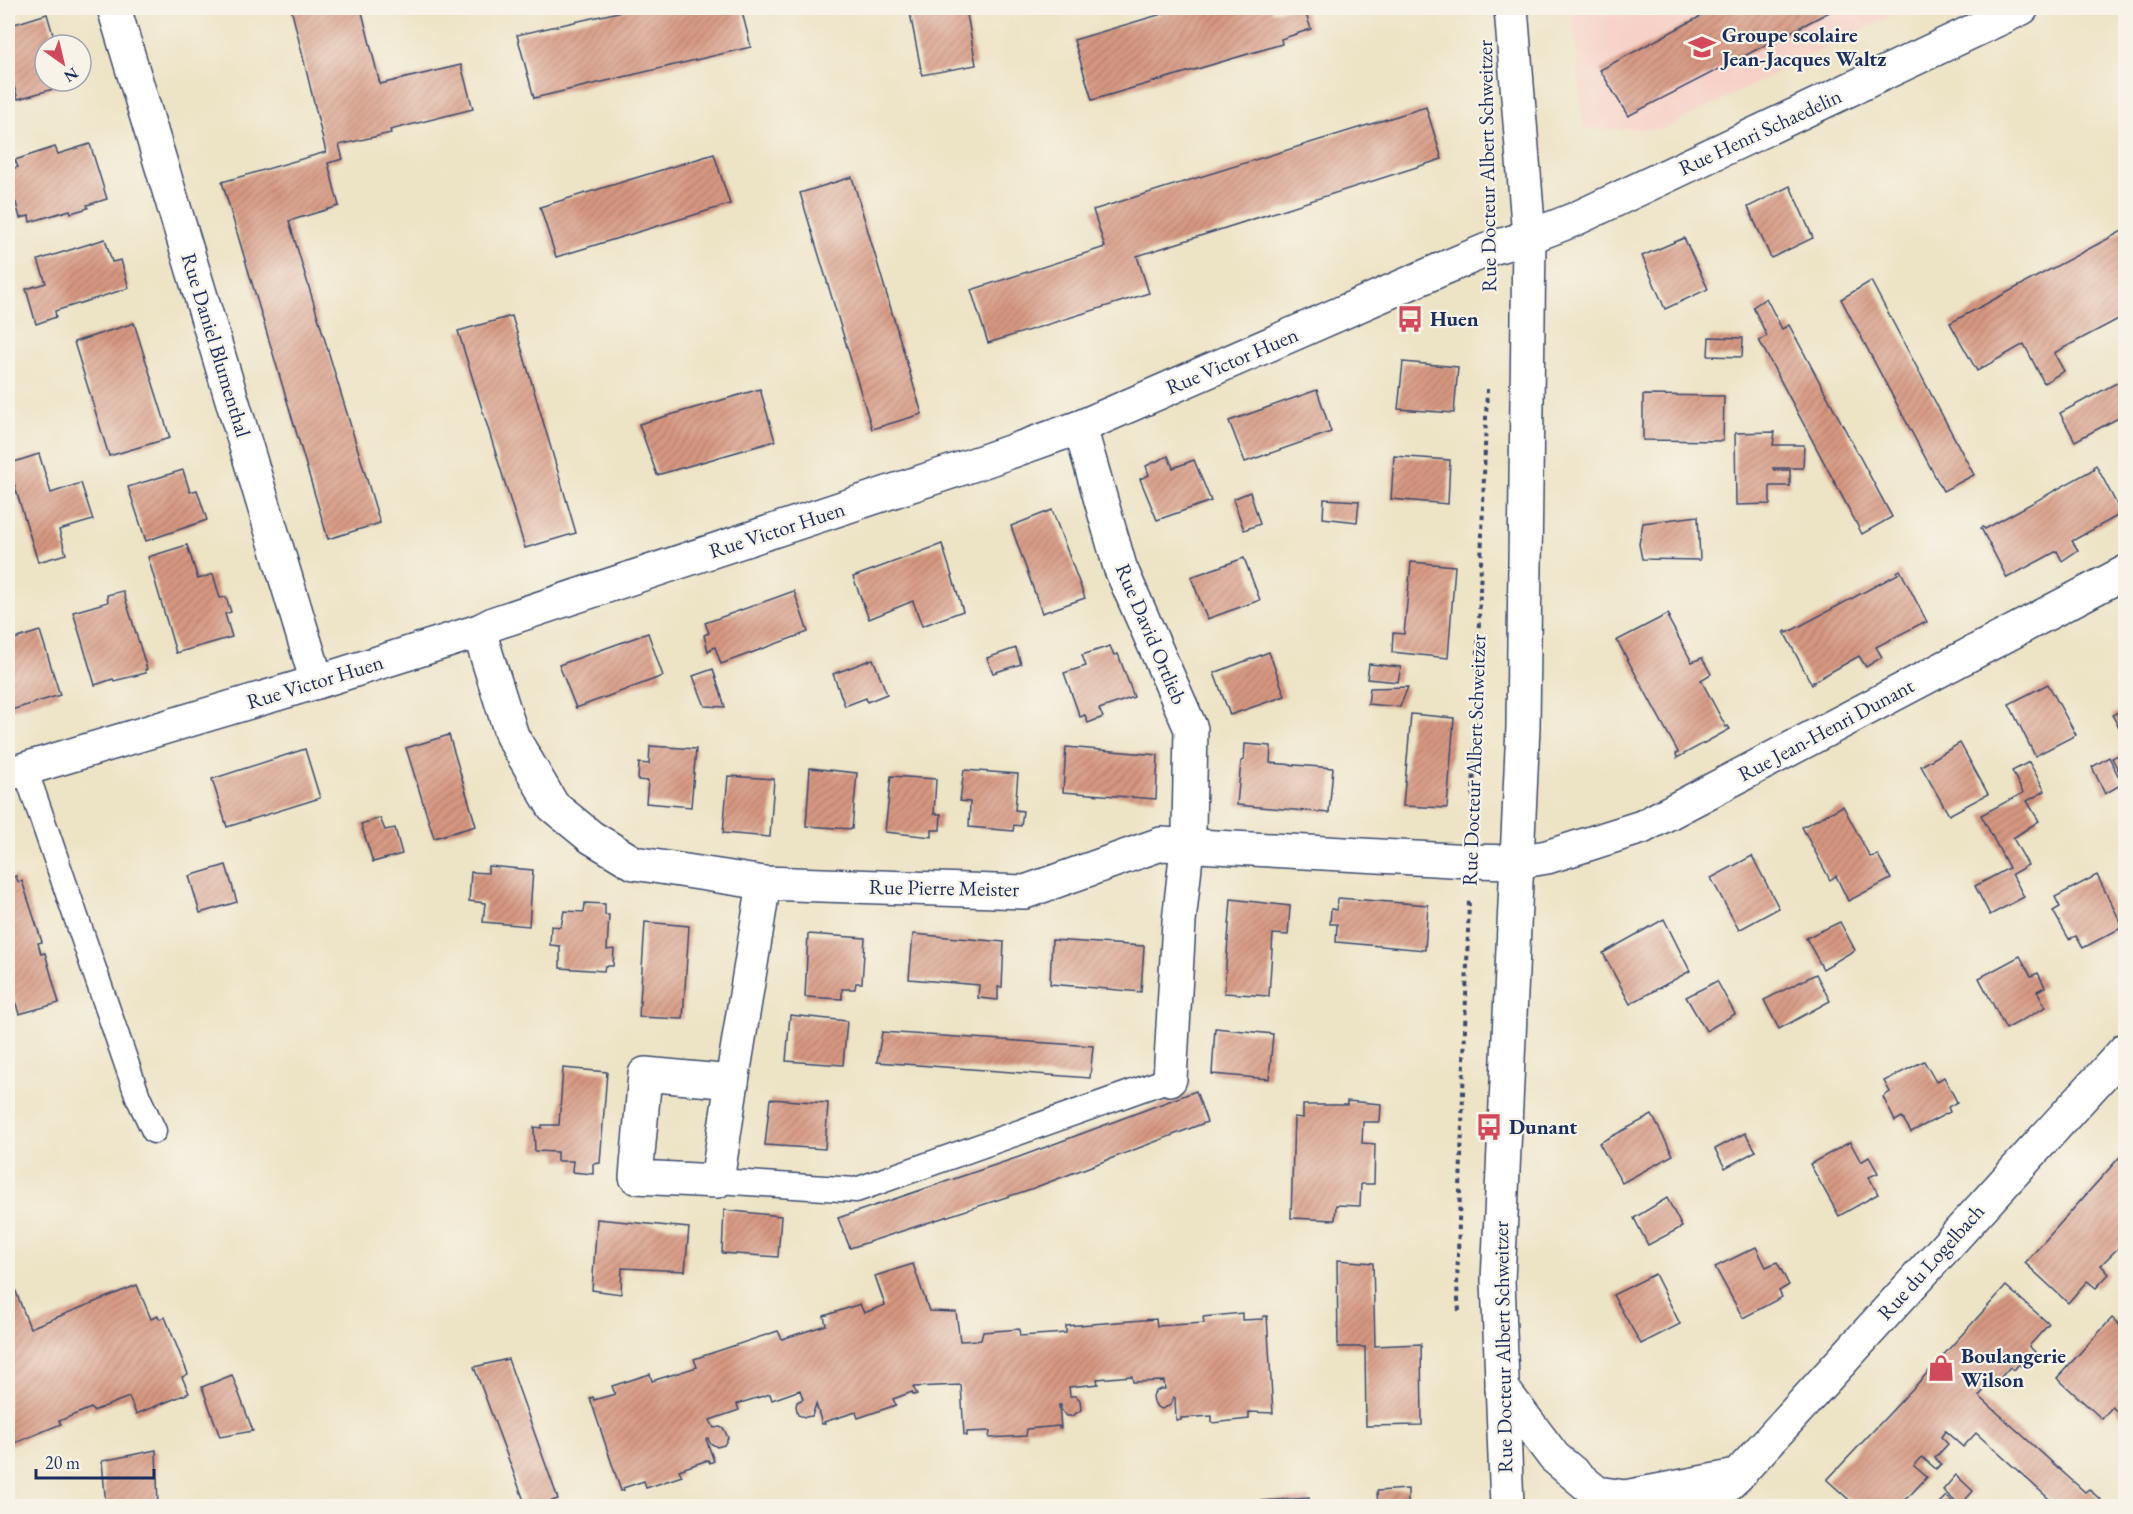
<svg xmlns="http://www.w3.org/2000/svg" width="2133" height="1514" viewBox="0 0 2133 1514" font-family="'EB Garamond',serif">
	<style>
		.built { fill: #f7d1c8 }
		.building { fill: url(#building-hatch) }
		.lines { fill: none; stroke-linecap: round; stroke-linejoin: round }
		.lane-casing { stroke: #3a4a6d; stroke-width: 27 }
		.street-casing { stroke: #3a4a6d; stroke-width: 36 }
		.secondary-casing { stroke: #3a4a6d; stroke-width: 36 }
		.path { stroke: #3a4a6d; stroke-width: 4; stroke-dasharray: 4.5 4.5; stroke-linecap: butt }
		.lane { stroke: #fff; stroke-width: 24 }
		.street { stroke: #fff; stroke-width: 33 }
		.secondary { stroke: #fff; stroke-width: 33 }
		.labels { text-anchor: middle; stroke-width: 4.5; stroke-linejoin: round; paint-order: stroke }
		.poi-label { font-size: 21px; font-weight: bold; fill: #1b2f5e; stroke: #f7f3e8; text-anchor: start }
		.street-label { font-size: 21px; fill: #1b2f5e; stroke: #f7f3e8 }
	</style>
	<defs>
		<pattern id="building-hatch" width="6" height="6" patternUnits="userSpaceOnUse" patternTransform="scale(1.5)"><rect width="6" height="6" fill="#d79881"/><path d="M-1 1l2-2M0 6l6-6M5 7l2-2" fill="none" stroke="#ae7c6d"/></pattern>
	</defs>
	<rect width="100%" height="100%" fill="#f7f3e8"/>
	<filter id="ink" filterUnits="userSpaceOnUse"><feTurbulence type="fractalNoise" baseFrequency=".0167" numOctaves="2"/><feDisplacementMap in="SourceGraphic" scale="12" xChannelSelector="R" yChannelSelector="G"/><feConvolveMatrix kernelMatrix="1 2 1 2 8 2 1 2 1" color-interpolation-filters="sRGB"/></filter>
	<filter id="wash" filterUnits="userSpaceOnUse"><feTurbulence type="fractalNoise" baseFrequency=".008" numOctaves="4" result="noise"/><feDisplacementMap in="SourceGraphic" scale="24" xChannelSelector="R" yChannelSelector="G"/><feGaussianBlur stdDeviation="1.35" result="paint"/><feColorMatrix in="noise" values="0 0 0 0 0 0 0 0 0 0 0 0 0 0 0 0 0 1.4 0 .05"/><feComposite in="paint" operator="in"/></filter>
	<g filter="url(#wash)">
		<rect width="100%" height="100%" fill="#ede3c5"/>
		<polygon class="built" points="1572,8 1906,8 1664,129 1584,129"/>
		<g id="blocks">
			<g class="building">
				<polygon points="291,8 361,8 380,84 461,65 473,109 390,130 391,133 339,145 343,159 328,163 339,206 289,221 380,523 328,539 222,182 326,152"/>
				<polygon points="636,8 741,8 751,47 534,98 517,35"/>
				<polygon points="909,8 966,8 976,65 922,75"/>
				<polygon points="1182,8 1271,8 1272,12 1288,8 1304,8 1311,29 1281,39 1282,44 1092,100 1074,40"/>
				<polygon points="1716,8 1837,8 1628,116 1600,70"/>
				<polygon points="47,14 56,45 45,45 45,81 58,81 60,87 18,99 13,83 8,85 8,26"/>
				<polygon points="1426,107 1442,159 1137,256 1149,293 988,343 971,290 1105,247 1093,210"/>
				<polygon points="90,144 107,199 87,205 88,208 71,213 70,210 30,222 29,216 20,218 16,203 8,205 8,170 18,167 15,160 55,147 58,154"/>
				<polygon points="714,154 730,204 556,257 540,207"/>
				<polygon points="852,177 922,414 872,429 800,193"/>
				<polygon points="1790,186 1813,238 1771,258 1748,207"/>
				<polygon points="2126,229 2126,315 2054,353 2064,371 2044,383 2024,344 1977,371 1950,323"/>
				<polygon points="1684,238 1708,289 1665,309 1642,256"/>
				<polygon points="105,239 112,262 121,260 129,288 55,311 56,317 36,324 26,289 46,283 38,260"/>
				<polygon points="1871,281 1974,475 1943,491 1841,299"/>
				<polygon points="1766,298 1782,329 1789,325 1892,517 1862,534 1759,340 1767,336 1753,307"/>
				<polygon points="512,316 576,533 525,548 458,331"/>
				<polygon points="134,323 170,438 109,456 74,342"/>
				<polygon points="1709,337 1743,338 1742,357 1708,356"/>
				<polygon points="1403,362 1458,367 1454,413 1398,409"/>
				<polygon points="2126,378 2126,414 2075,441 2060,413"/>
				<polygon points="760,389 775,441 657,475 639,424"/>
				<polygon points="1317,390 1331,432 1245,462 1229,421"/>
				<polygon points="1643,395 1724,396 1723,441 1643,440"/>
				<polygon points="1775,432 1773,445 1804,445 1803,468 1773,468 1774,470 1790,470 1790,486 1770,486 1770,504 1736,505 1735,433"/>
				<polygon points="39,454 51,493 81,483 93,520 59,530 66,554 38,562 8,464"/>
				<polygon points="1168,456 1173,468 1194,460 1211,501 1157,520 1140,479 1149,475 1146,466"/>
				<polygon points="1394,456 1450,460 1448,504 1391,499"/>
				<polygon points="2096,465 2124,518 2121,519 2119,515 2072,541 2078,550 2062,561 2057,551 2007,578 1981,528 1983,527 1985,529 2094,469 2093,467"/>
				<polygon points="183,470 190,492 197,490 207,520 146,541 128,487"/>
				<polygon points="1250,492 1260,524 1244,530 1233,499"/>
				<polygon points="1324,499 1359,501 1357,522 1323,518"/>
				<polygon points="1052,510 1085,598 1042,613 1011,526"/>
				<polygon points="1698,516 1700,560 1642,559 1639,544 1643,523"/>
				<polygon points="942,544 963,611 922,626 913,601 869,619 853,577"/>
				<polygon points="187,545 198,579 213,574 220,598 226,597 231,612 225,614 232,637 176,653 148,557"/>
				<polygon points="1244,558 1260,600 1207,619 1191,577"/>
				<polygon points="1411,562 1455,566 1448,658 1392,652 1393,633 1404,634"/>
				<polygon points="1900,570 1927,622 1924,624 1924,622 1876,647 1882,657 1866,667 1859,656 1813,682 1814,683 1812,685 1784,632 1786,631 1787,633 1898,574 1897,572"/>
				<polygon points="123,591 147,669 145,670 146,673 114,681 113,679 95,685 73,612 108,602 107,595"/>
				<polygon points="794,591 808,632 721,664 715,647 708,651 704,635 709,633 705,623"/>
				<polygon points="1668,614 1670,617 1668,618 1692,662 1702,658 1711,674 1701,680 1726,727 1728,726 1730,729 1677,758 1676,754 1678,752 1619,644 1616,641"/>
				<polygon points="40,631 60,695 8,711 8,641"/>
				<polygon points="648,633 663,676 576,708 559,665"/>
				<polygon points="1110,646 1114,655 1118,654 1134,697 1099,709 1103,717 1088,723 1085,715 1080,717 1064,673 1086,666 1082,655"/>
				<polygon points="1016,648 1021,664 993,673 987,658"/>
				<polygon points="1269,652 1285,696 1230,715 1214,673"/>
				<polygon points="873,659 887,694 867,702 866,698 845,706 833,674"/>
				<polygon points="1369,664 1401,667 1398,682 1367,679"/>
				<polygon points="713,669 725,707 705,706 693,676"/>
				<polygon points="2048,684 2076,735 2035,756 2009,704"/>
				<polygon points="1408,687 1400,707 1368,704 1370,688"/>
				<polygon points="2126,708 2126,739 2112,715"/>
				<polygon points="1411,714 1454,718 1447,808 1403,806"/>
				<polygon points="449,735 476,826 434,838 406,748"/>
				<polygon points="1960,743 1988,794 1949,815 1921,766"/>
				<polygon points="1245,744 1271,746 1270,763 1333,768 1329,813 1237,805 1241,761 1244,760"/>
				<polygon points="650,746 696,749 691,807 646,803 648,781 638,780 639,763 649,764"/>
				<polygon points="1066,747 1158,755 1156,799 1063,792"/>
				<polygon points="305,749 320,798 227,827 212,779"/>
				<polygon points="2126,751 2126,773 2121,775 2112,758"/>
				<polygon points="2109,757 2122,784 2105,794 2092,767"/>
				<polygon points="2029,762 2045,791 2027,801 2039,821 2013,838 2028,865 2012,874 2024,897 1990,915 1975,886 2009,868 1981,815 2023,793 2012,771"/>
				<polygon points="810,768 857,773 852,829 806,826"/>
				<polygon points="964,770 1018,774 1015,810 1023,811 1021,826 1014,825 1013,831 969,827 970,802 960,801"/>
				<polygon points="728,776 774,779 770,837 723,833"/>
				<polygon points="891,776 936,779 934,814 941,814 940,830 932,830 932,837 885,832"/>
				<polygon points="1843,806 1870,857 1878,855 1891,879 1848,901 1836,876 1830,880 1802,827"/>
				<polygon points="380,818 385,830 395,828 402,854 373,862 361,824"/>
				<polygon points="1752,856 1779,908 1739,930 1711,878"/>
				<polygon points="226,865 237,902 200,913 189,876"/>
				<polygon points="488,866 533,870 529,926 483,922 485,903 469,901 471,872 488,873"/>
				<polygon points="2097,875 2123,927 2083,948 2076,936 2069,939 2053,911 2060,907 2055,897"/>
				<polygon points="16,876 18,882 22,881 42,942 38,943 41,954 45,953 59,1003 19,1014 8,977 8,964 9,963 8,959 8,879"/>
				<polygon points="1338,898 1428,905 1425,950 1336,942 1337,924 1330,924 1331,909 1337,910"/>
				<polygon points="1231,899 1290,906 1288,935 1273,934 1269,996 1224,993"/>
				<polygon points="585,903 605,904 605,915 609,915 607,950 614,949 613,966 605,966 604,971 560,968 560,946 550,945 551,926 561,927 564,911 584,912"/>
				<polygon points="1664,919 1690,971 1630,1004 1603,953"/>
				<polygon points="645,922 689,926 683,1019 639,1017"/>
				<polygon points="1840,922 1855,950 1823,969 1806,938"/>
				<polygon points="808,934 865,938 862,983 856,983 855,989 842,989 842,999 805,997"/>
				<polygon points="913,934 1004,942 1002,987 998,987 998,1000 978,998 979,985 909,979"/>
				<polygon points="1052,940 1144,946 1141,992 1050,984"/>
				<polygon points="2020,956 2031,976 2038,973 2045,987 2037,991 2046,1007 2006,1029 1979,978"/>
				<polygon points="1816,974 1830,1001 1779,1029 1764,1000"/>
				<polygon points="1717,981 1735,1014 1706,1031 1686,997"/>
				<polygon points="790,1015 847,1021 843,1065 786,1061"/>
				<polygon points="1215,1028 1273,1034 1269,1079 1212,1074"/>
				<polygon points="882,1032 1093,1046 1090,1078 877,1062"/>
				<polygon points="1924,1061 1936,1082 1944,1077 1957,1102 1948,1107 1950,1112 1911,1132 1902,1117 1895,1121 1883,1097 1890,1092 1884,1081"/>
				<polygon points="563,1068 607,1072 600,1163 593,1164 593,1174 572,1172 573,1161 557,1161 557,1152 535,1151 534,1127 542,1128 542,1125 559,1125"/>
				<polygon points="1196,1091 1207,1122 1031,1189 850,1248 838,1218 1019,1157"/>
				<polygon points="770,1099 828,1103 825,1149 765,1145"/>
				<polygon points="1347,1101 1381,1104 1380,1122 1363,1122 1362,1143 1375,1144 1374,1184 1361,1184 1360,1206 1336,1205 1335,1220 1291,1218 1294,1117 1303,1118 1303,1105 1347,1105"/>
				<polygon points="1652,1115 1673,1155 1622,1183 1599,1143"/>
				<polygon points="1745,1133 1756,1151 1725,1168 1715,1149"/>
				<polygon points="1850,1142 1861,1162 1869,1157 1878,1173 1869,1177 1878,1194 1839,1216 1810,1164"/>
				<polygon points="2126,1150 2126,1240 2101,1265 2109,1274 2096,1288 2087,1281 2068,1303 2025,1263"/>
				<polygon points="1667,1198 1682,1227 1648,1245 1634,1218"/>
				<polygon points="724,1210 781,1216 778,1257 722,1253"/>
				<polygon points="597,1219 689,1228 685,1271 622,1268 621,1294 592,1290"/>
				<polygon points="1756,1247 1766,1267 1777,1262 1789,1285 1779,1291 1782,1297 1743,1318 1715,1267"/>
				<polygon points="1337,1260 1373,1263 1375,1346 1421,1344 1422,1425 1366,1426 1365,1347 1338,1347"/>
				<polygon points="913,1264 929,1311 956,1312 960,1341 981,1340 983,1332 1019,1329 1020,1336 1066,1333 1066,1326 1156,1319 1157,1326 1204,1323 1203,1317 1242,1313 1242,1320 1263,1319 1264,1316 1267,1316 1273,1413 1249,1412 1249,1419 1212,1423 1212,1416 1181,1418 1181,1420 1176,1420 1175,1398 1173,1397 1171,1405 1162,1409 1157,1407 1154,1402 1153,1396 1155,1392 1160,1389 1165,1389 1164,1381 1133,1382 1132,1376 1097,1379 1098,1384 1069,1387 1070,1396 1076,1396 1080,1400 1081,1410 1072,1416 1067,1416 1061,1410 1061,1405 1059,1405 1061,1428 1059,1428 1059,1426 1027,1429 1026,1436 989,1438 990,1431 967,1432 967,1436 964,1435 961,1385 913,1387 917,1394 913,1395 912,1392 893,1399 896,1405 858,1418 856,1412 824,1422 825,1424 822,1424 816,1404 812,1416 805,1417 798,1415 796,1406 797,1402 803,1399 800,1390 772,1400 770,1394 737,1404 739,1410 710,1420 714,1428 720,1427 724,1429 728,1438 724,1445 717,1447 710,1443 708,1438 706,1439 714,1461 710,1463 708,1460 679,1470 682,1476 646,1488 644,1481 623,1488 624,1490 621,1491 590,1398 593,1397 594,1400 615,1394 612,1386 650,1374 652,1381 697,1367 694,1359 778,1331 782,1339 826,1325 824,1316 860,1304 864,1313 885,1305 875,1276"/>
				<polygon points="8,1271 30,1328 137,1285 151,1319 158,1316 160,1319 165,1317 188,1374 182,1377 189,1393 136,1414 129,1397 93,1411 91,1408 59,1421 61,1424 8,1446"/>
				<polygon points="1655,1274 1680,1324 1641,1344 1613,1295"/>
				<polygon points="2006,1286 2049,1324 2029,1346 2035,1352 2021,1366 2019,1364 2014,1370 2010,1367 1994,1385 1991,1382 1979,1396 2066,1475 2085,1492 2089,1489 2107,1506 2057,1506 1976,1433 1963,1447 1945,1431 1941,1437 1948,1444 1935,1458 1941,1464 1936,1469 1922,1457 1914,1466 1927,1477 1900,1506 1856,1506 1827,1480 1919,1382"/>
				<polygon points="2112,1318 2126,1331 2126,1419 2112,1407 2102,1419 2057,1378"/>
				<polygon points="508,1359 558,1499 536,1506 526,1506 474,1367"/>
				<polygon points="232,1375 253,1431 220,1437 202,1387"/>
				<polygon points="156,1450 158,1506 106,1506 102,1461"/>
				<polygon points="1956,1475 1973,1491 1960,1506 1943,1490"/>
				<polygon points="1408,1489 1408,1506 1378,1506 1377,1491"/>
				<polygon points="1946,1496 1957,1506 1937,1505"/>
				<polygon points="1309,1498 1309,1506 1257,1506 1257,1501"/>
				<polygon points="523,1502 524,1506 505,1506 505,1503"/>
			</g>
		</g>
	</g>
	<g filter="url(#ink)">
		<use href="#blocks" fill-opacity="0" stroke="#3a4a6d" stroke-width="1.5"/>
		<g class="lines">
			<defs>
				<g id="lane">
					<polyline points="25,769 138,1097 154,1131"/>
					<polyline points="717,1181 856,1190 1170,1079"/>
				</g>
				<g id="street">
					<polyline points="114,8 317,682"/>
					<polyline points="1080,427 1120,567 1191,729 1189,829 1179,922 1170,1079"/>
					<polyline points="479,631 512,736 553,806 591,837 634,863 764,883 1025,892 1161,844 1470,861 1517,862 1547,857 1642,827 2126,572"/>
					<polyline points="8,774 317,682 479,631 495,623 984,461 1080,427 1442,269 1492,248 1529,237 1573,220 2022,8"/>
					<polygon points="645,1074 732,1082 717,1181 636,1177"/>
					<polyline points="732,1082 764,883"/>
					<polyline points="1502,1388 1554,1457 1597,1493 1625,1497 1737,1476"/>
				</g>
				<g id="secondary">
					<polyline points="1507,1506 1498,1281 1523,727 1529,237 1511,8"/>
					<polyline points="1706,1506 1737,1476 2126,1049"/>
				</g>
			</defs>
			<use href="#lane" class="lane-casing"/>
			<use href="#street" class="street-casing"/>
			<use href="#secondary" class="secondary-casing"/>
			<g class="path">
				<polyline points="1472,825 1487,389"/>
				<polyline points="1459,1311 1457,1287 1469,899"/>
			</g>
			<use href="#lane" class="lane"/>
			<use href="#street" class="street"/>
			<use href="#secondary" class="secondary"/>
		</g>
	</g>
	<defs>
		<symbol id="school-bare" viewBox="-9 -9 18 18"><path d="M0-5L7-2L0 1L-7-2ZM-4 1L0 2.5L4 1V4Q0 6-4 4Z" fill="#d1495b" stroke="#f7f3e8" stroke-width="2.5" paint-order="stroke"/></symbol>
		<symbol id="bus-bare" viewBox="-9 -9 18 18"><path d="M-5-6H5V4H4V6H2V4H-2V6H-4V4H-5ZM-3.5-4V0h7V-4ZM-3.5 1.2v1.5H-2V1.2ZM2 1.2v1.5H3.5V1.2Z" fill="#d1495b" stroke="#f7f3e8" stroke-width="2.5" paint-order="stroke"/></symbol>
		<symbol id="shop-bare" viewBox="-9 -9 18 18"><path d="M-5-2.5h2.3a2.7 3.5 0 0 1 5.4 0H5L5.5 6h-11ZM-1.5-2.5h3a1.5 2.3 0 0 0-3 0Z" fill="#d1495b" stroke="#f7f3e8" stroke-width="2.5" paint-order="stroke"/></symbol>
	</defs>
	<g fill-rule="evenodd">
		<use href="#school-bare" x="1683" y="28" width="38" height="38"/>
		<use href="#bus-bare" x="1391" y="300" width="38" height="38"/>
		<use href="#bus-bare" x="1470" y="1108" width="38" height="38"/>
		<use href="#shop-bare" x="1922" y="1349" width="38" height="38"/>
	</g>
	<g class="labels">
		<g class="poi-label">
			<text x="1722" y="42">Groupe scolaire<tspan x="1722" dy="24">Jean-Jacques Waltz</tspan></text>
			<text x="1430" y="326">Huen</text>
			<text x="1509" y="1134">Dunant</text>
			<text x="1961" y="1363">Boulangerie<tspan x="1961" dy="24">Wilson</tspan></text>
		</g>
		<g class="street-label">
			<text transform="translate(1760 132) rotate(-25)" y="7">Rue Henri Schaedelin</text>
			<text transform="translate(1487 166) rotate(-91)" y="7">Rue Docteur Albert Schweitzer</text>
			<text transform="translate(216 345) rotate(73)" y="7">Rue Daniel Blumenthal</text>
			<text transform="translate(1232 361) rotate(-23)" y="7">Rue Victor Huen</text>
			<text transform="translate(777 530) rotate(-18)" y="7">Rue Victor Huen</text>
			<text transform="translate(1151 634) rotate(67)" y="7">Rue David Ortlieb</text>
			<text transform="translate(315 682) rotate(-17)" y="7">Rue Victor Huen</text>
			<text transform="translate(1826 730) rotate(-28)" y="7">Rue Jean-Henri Dunant</text>
			<text transform="translate(1474 760) rotate(-88)" y="7">Rue Docteur Albert Schweitzer</text>
			<text transform="translate(944 888) rotate(1)" y="7">Rue Pierre Meister</text>
			<text transform="translate(1931 1262) rotate(-48)" y="7">Rue du Logelbach</text>
			<text transform="translate(1503 1347) rotate(-91)" y="7">Rue Docteur Albert Schweitzer</text>
		</g>
	</g>
	<rect width="2133" height="1514" fill="none" stroke="#f7f3e8" stroke-width="30"/>
	<g transform="translate(63 63) rotate(146)"><circle r="28" fill="#f7f3e8" stroke="#9fa5b1" stroke-width="1.5"/>
	<path d="M0-4.5L10 22L0 15L-10 22Z" fill="#d1495b"/>
	<text y="-9" font-size="16" font-weight="bold" text-anchor="middle" fill="#1b2f5e">N</text>
	</g>
	<path d="M36 1469v9h118v-9" fill="none" stroke="#1b2f5e" stroke-width="3"/>
	<text x="45" y="1469" font-size="18" fill="#1b2f5e" stroke="#f7f3e8" stroke-width="4.5" paint-order="stroke">20 m</text>
</svg>
